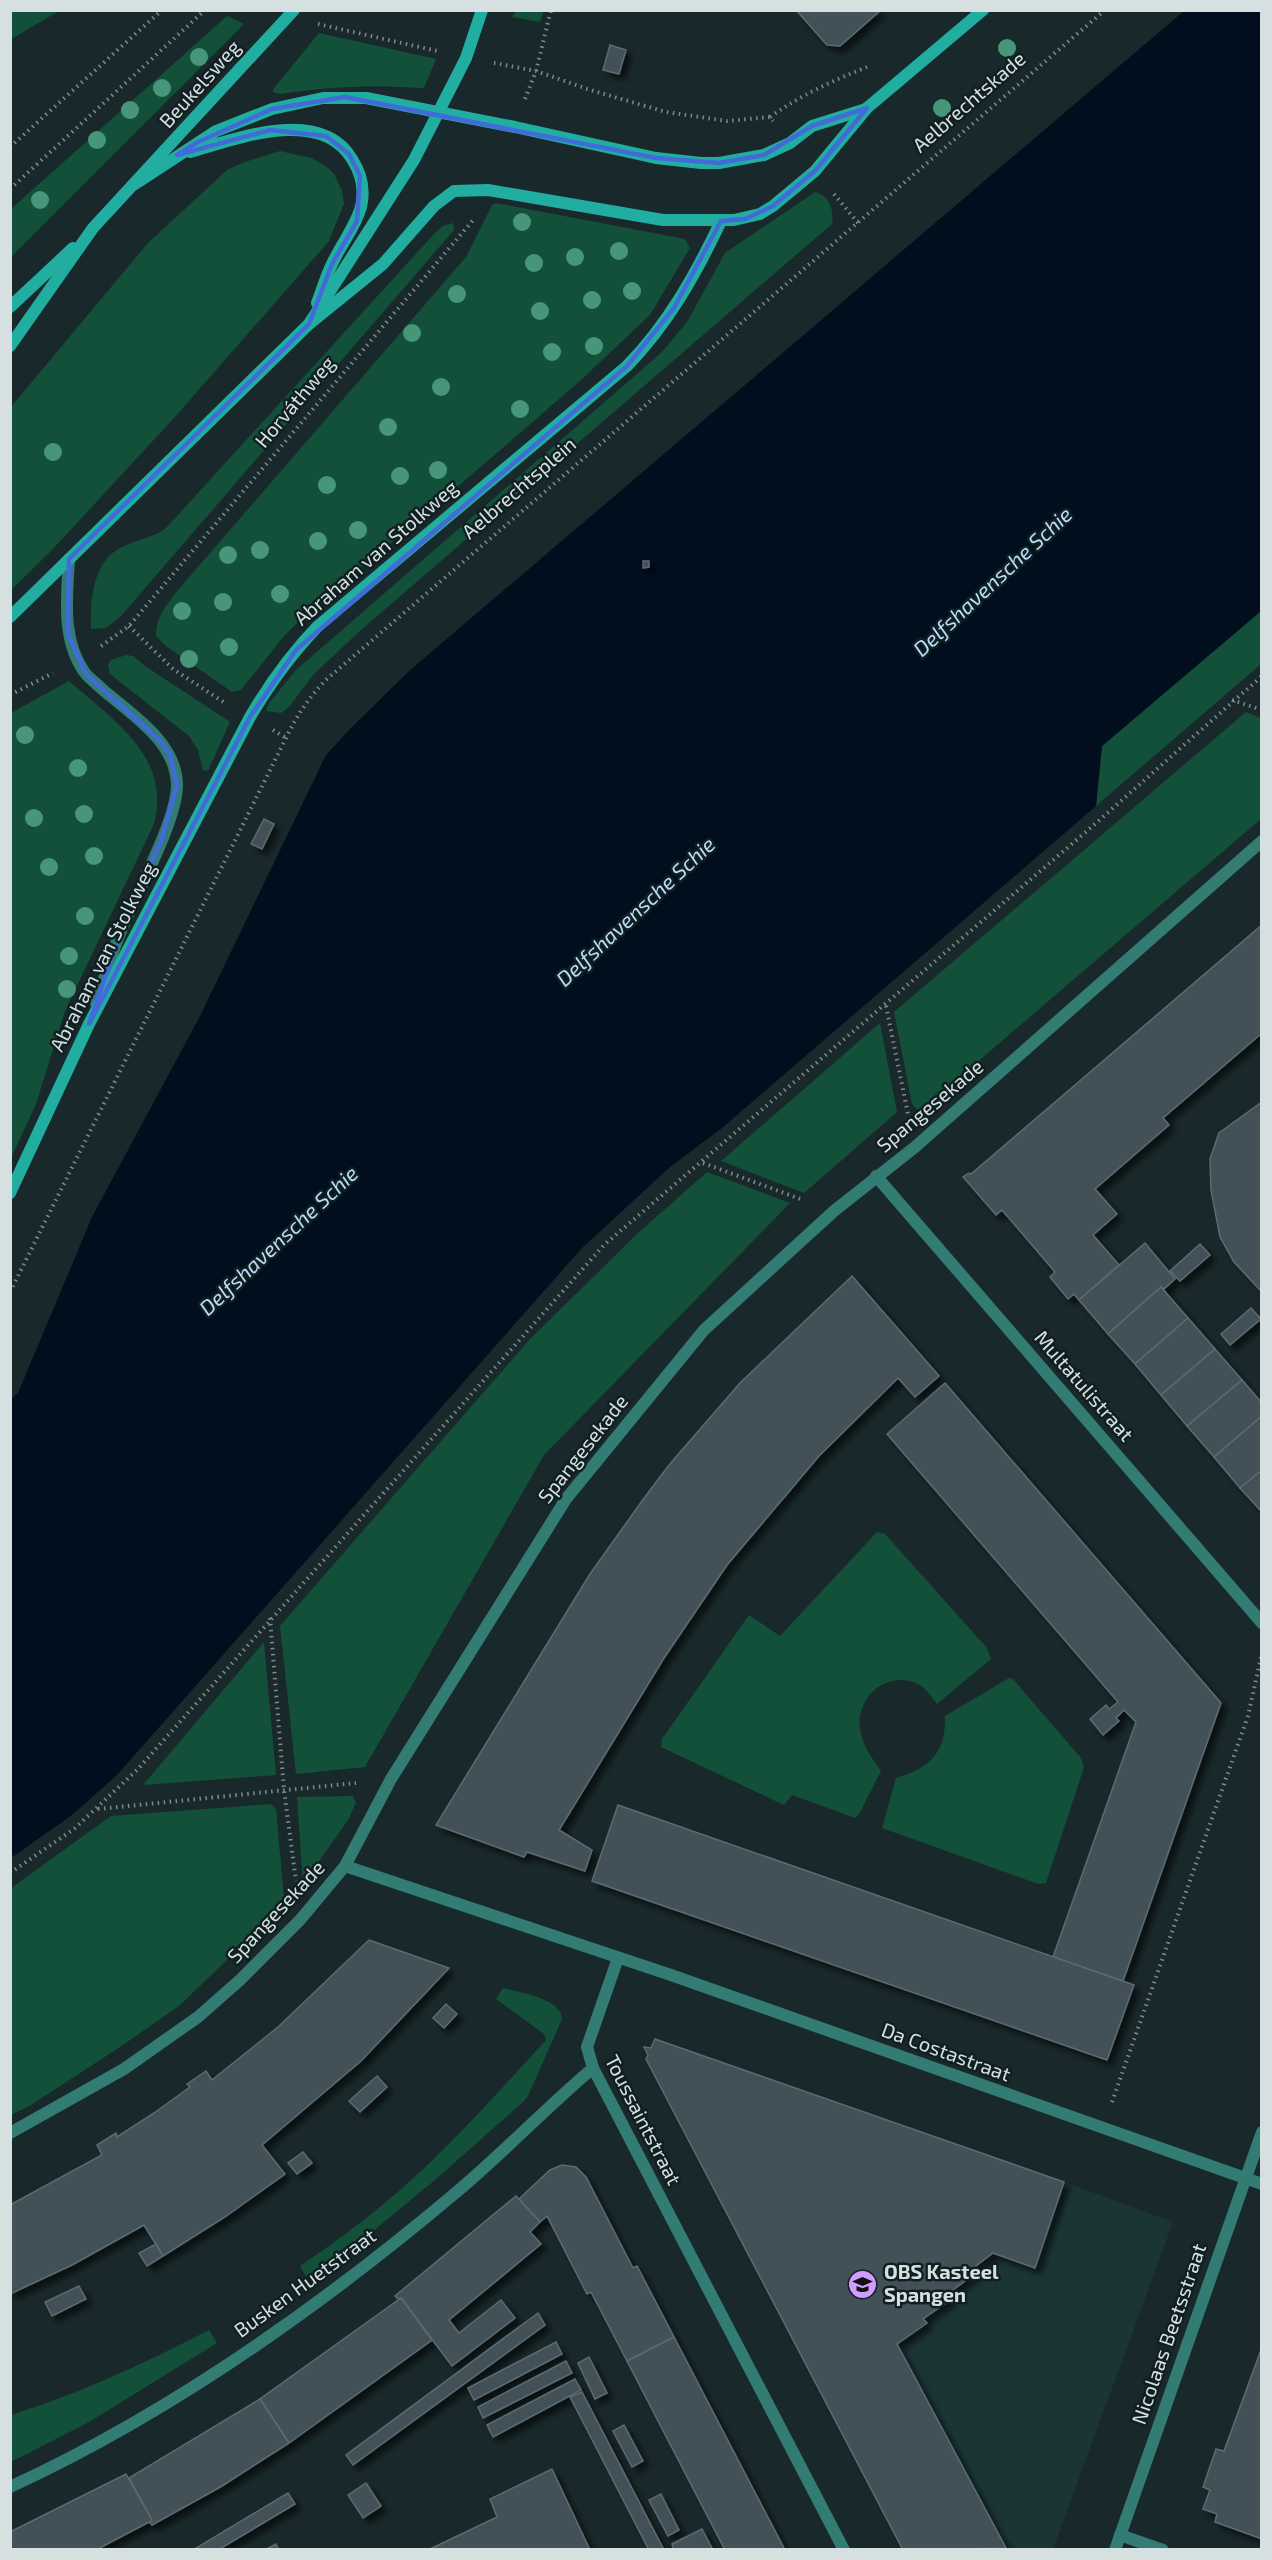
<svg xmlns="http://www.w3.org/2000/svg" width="1272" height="2560" viewBox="0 0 1272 2560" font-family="'Exo 2',sans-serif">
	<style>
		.built { fill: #1b3537 }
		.green { fill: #135039 }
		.water { fill: #000e1d }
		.building { fill: #425158; stroke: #5b6b72; stroke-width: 1.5; filter: url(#shadow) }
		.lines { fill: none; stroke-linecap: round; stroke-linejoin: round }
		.path { stroke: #7e8b8c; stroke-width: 4; stroke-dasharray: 1.5 4.5; stroke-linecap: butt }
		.street { stroke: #327c74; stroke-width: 12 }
		.secondary { stroke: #21aea0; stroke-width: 12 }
		.tree { fill: #48967a }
		.marked { fill: none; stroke: #426bda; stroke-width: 4.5; stroke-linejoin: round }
		.labels { text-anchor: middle; stroke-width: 5; stroke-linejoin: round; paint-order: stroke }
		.street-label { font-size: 20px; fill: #d6e0e1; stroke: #102022 }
		.poi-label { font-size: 20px; font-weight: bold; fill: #d6e0e1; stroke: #102022; text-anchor: start }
		.water-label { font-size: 21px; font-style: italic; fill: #badcfa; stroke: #102022 }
	</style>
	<defs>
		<filter id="shadow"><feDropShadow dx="5.5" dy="5.5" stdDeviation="3" flood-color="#0009"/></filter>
	</defs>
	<rect width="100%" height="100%" fill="#19292b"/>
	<polygon class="built" points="1064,2182 1173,2222 1053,2549 1003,2549 1006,2547 897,2344 926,2323 923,2319 950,2300 945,2296 977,2272 972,2269 993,2253 1035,2268"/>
	<g class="green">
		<polygon points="11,10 59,10 59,11 11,39"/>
		<polygon points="516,11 516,10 544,11 540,22 512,17"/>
		<polygon points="227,16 244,24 11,257 11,209"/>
		<path d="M319 33 436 59 424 88C373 85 331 86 280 94L273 92 274 88Z"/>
		<polygon points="280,151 311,158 326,166 334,174 342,191 344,204 329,241 174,418 51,551 11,590 11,407 148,243 227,170 242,163"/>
		<path d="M815 192C830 196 834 210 832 224L362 629 314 674 288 708 281 713 266 711 269 703 296 670 661 353 687 322 725 253Z"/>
		<path d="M496 203 685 239 690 248 650 315 581 380 425 515 320 601 284 636 241 690 232 692 166 646 156 636C156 616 166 606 178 590L466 257 492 205Z"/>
		<path d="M453 223 454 230 121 616 106 628 91 629C90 599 93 559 124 546 139 539 154 538 167 527L434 234 443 226Z"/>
		<polygon points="1261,611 1261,664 1096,806 1102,746"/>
		<polygon points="126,655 133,656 145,666 230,722 208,771 203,770 198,750 189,736 110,674 108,665 111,660"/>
		<path d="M69 681C114 721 171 756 154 824L65 1011 36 1104 11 1158V713Z"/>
		<polygon points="1246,712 1261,718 1261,819 919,1112 912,1104 894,1012"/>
		<polygon points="880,1023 897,1112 804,1193 721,1161"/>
		<polygon points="707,1172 790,1203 544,1455 365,1767 296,1774 280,1626 530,1339 637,1234"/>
		<path d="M877 1532 885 1534 987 1648 991 1659 937 1704C930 1695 924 1685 913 1682 883 1672 856 1699 860 1729 862 1745 872 1758 881 1771L859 1814 855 1818 792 1795 784 1805 661 1747 662 1739 749 1615 780 1636Z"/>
		<polygon points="264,1642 276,1775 143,1785"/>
		<path d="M1009 1678 1013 1679 1081 1758 1084 1767 1046 1883 1038 1884 882 1828 896 1778C931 1768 946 1752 945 1716Z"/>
		<polygon points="353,1796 356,1803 348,1820 303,1884 297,1797"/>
		<polygon points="271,1804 276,1809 284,1899 280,1909 179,2006 120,2047 31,2105 11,2115 11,1888 111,1816"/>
		<path d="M503 1988C520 1993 561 1998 562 2019L528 2096 524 2101 435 2180 315 2279 308 2280 300 2266C334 2243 368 2218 399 2191 452 2145 499 2091 546 2040L544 2034 496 1999Z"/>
		<path d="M209 2330 217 2343 89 2422 11 2462V2415C80 2393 144 2364 209 2330Z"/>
	</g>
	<polygon class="water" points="1184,11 1261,11 1261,611 1102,746 1096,806 722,1128 670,1167 581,1249 117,1775 72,1815 11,1858 10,1400 18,1393 92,1217 199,1018 326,755 349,730 409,671"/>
	<g class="building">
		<polygon points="796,10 881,10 840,46 827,45"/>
		<polygon points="610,45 626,50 619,74 603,70"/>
		<polygon points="643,561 649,561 649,567 643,568"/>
		<polygon points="264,819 274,824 262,849 251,844"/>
		<polygon points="1262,925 1262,1033 1163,1118 1169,1125 1095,1189 1117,1214 1093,1235 1119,1265 1079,1300 1074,1294 1068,1299 1050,1277 1055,1272 1002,1210 996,1215 963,1177 969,1173 971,1174"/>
		<polygon points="1262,1102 1262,1292 1234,1262 1220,1237 1211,1190 1210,1159 1219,1133"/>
		<polygon points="1145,1243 1175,1279 1164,1289 1161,1287 1108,1334 1079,1300"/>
		<polygon points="1200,1244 1210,1255 1180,1281 1170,1271"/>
		<polygon points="852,1276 939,1376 915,1397 898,1378 819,1456 727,1565 664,1658 559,1830 592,1850 585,1871 527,1852 524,1857 436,1825 590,1574 642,1501 669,1465 740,1383"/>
		<polygon points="1161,1287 1188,1318 1135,1364 1108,1334"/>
		<polygon points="1251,1308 1261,1319 1230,1345 1221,1334"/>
		<polygon points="1188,1318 1215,1349 1161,1395 1135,1364"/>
		<polygon points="1215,1349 1242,1380 1187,1426 1161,1395"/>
		<polygon points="1242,1380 1262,1403 1262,1416 1214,1457 1187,1426"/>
		<polygon points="945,1383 1221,1703 1123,1981 1053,1957 1136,1722 1124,1710 1116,1718 1119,1721 1103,1735 1090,1719 1106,1705 1109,1709 1118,1702 887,1434"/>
		<polygon points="1262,1416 1262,1470 1240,1488 1214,1457"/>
		<polygon points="1262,1470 1262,1512 1240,1488"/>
		<polygon points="618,1805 1134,1985 1107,2060 592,1881"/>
		<polygon points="369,1940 449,1968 361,2061 262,2145 285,2174 225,2217 163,2256 144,2225 72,2265 10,2294 10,2205 102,2155 97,2145 116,2133 117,2137 154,2113 190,2087 187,2084 206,2071 212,2080 278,2027"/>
		<polygon points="446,2004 457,2014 444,2028 433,2018"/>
		<polygon points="655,2039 1064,2182 1035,2268 993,2253 972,2269 977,2272 945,2296 950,2300 923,2319 927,2323 897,2344 1006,2548 903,2550 646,2059 648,2055 644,2047 651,2048"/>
		<polygon points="377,2076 387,2087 360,2112 349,2101"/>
		<polygon points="303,2152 312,2163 297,2174 288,2163"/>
		<polygon points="562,2165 576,2167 586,2177 633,2268 637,2266 674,2337 627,2361 591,2292 587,2294 547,2216 540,2222 519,2199 550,2170"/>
		<polygon points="516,2196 540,2222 530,2232 541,2244 449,2320 459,2333 501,2300 515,2318 452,2366 401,2298 398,2299 395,2296"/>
		<polygon points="156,2244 163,2256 147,2266 139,2253"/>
		<polygon points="79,2286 86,2299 52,2316 45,2302"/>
		<polygon points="401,2298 432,2340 289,2443 260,2399"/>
		<polygon points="538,2313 545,2325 353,2465 346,2455"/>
		<polygon points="674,2337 785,2550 725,2550 627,2361"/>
		<polygon points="556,2342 562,2354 474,2400 468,2388"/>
		<polygon points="1262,2347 1262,2539 1215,2522 1217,2514 1203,2509 1210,2490 1203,2487 1216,2449 1224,2451"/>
		<polygon points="589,2357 607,2393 595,2399 578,2363"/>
		<polygon points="566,2361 572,2373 483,2418 478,2407"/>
		<polygon points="575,2379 581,2390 493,2437 487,2425"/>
		<polygon points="582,2392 664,2550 649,2550 570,2397"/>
		<polygon points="260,2399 289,2443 222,2486 152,2525 149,2522 152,2520 129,2478"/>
		<polygon points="624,2425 643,2461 632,2467 613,2431"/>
		<polygon points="552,2469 590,2550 428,2550 497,2517 490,2499"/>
		<polygon points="126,2474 152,2520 149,2522 96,2550 10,2550 10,2532"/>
		<polygon points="366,2483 381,2506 363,2518 348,2495"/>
		<polygon points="288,2493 295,2504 218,2550 193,2550"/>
		<polygon points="661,2494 679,2530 668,2536 649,2500"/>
		<polygon points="702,2529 713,2550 674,2550 672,2544"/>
		<polygon points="276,2544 279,2550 265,2550"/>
	</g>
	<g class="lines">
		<g class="path">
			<polyline points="318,24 437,51"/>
			<polyline points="494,63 536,71 587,89 666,112 727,121 770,117 773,121"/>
			<polyline points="525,99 536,71 551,10"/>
			<path d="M770 117C801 95 832 81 867 67"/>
			<polyline points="10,147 162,10"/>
			<polyline points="10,189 205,10"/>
			<polyline points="834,194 858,223"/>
			<polyline points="129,626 173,669 225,703"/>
			<polyline points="101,646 129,626 474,219"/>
			<polyline points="10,695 53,673"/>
			<polyline points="1232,700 1262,710"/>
			<polyline points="273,730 286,738"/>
			<polyline points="886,1006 908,1114"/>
			<polyline points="703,1163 803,1200"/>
			<path d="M10 1292 286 738C297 715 309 697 327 679L1105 10"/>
			<polyline points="270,1618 284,1790 296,1881"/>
			<polyline points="98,1809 356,1783"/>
			<polyline points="10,1873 74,1829 138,1769 604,1245 1087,831 1262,676"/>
			<polyline points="1112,2102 1248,1716 1262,1653"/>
		</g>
		<g class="street">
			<path d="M69 559C67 598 61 639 85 673 90 679 97 684 102 689 132 715 177 742 177 786 176 822 138 890 123 926 112 951 105 977 96 1003"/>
			<polyline points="876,1176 1262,1623"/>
			<polyline points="345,1866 671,1975 1262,2184"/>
			<polyline points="618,1958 587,2047 593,2068 844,2550"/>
			<polyline points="10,2133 124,2069 198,2017 240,1980 300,1920 345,1866 391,1779 566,1499 704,1330 834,1211 915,1147 1262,841"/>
			<path d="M10 2487C171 2413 324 2304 459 2190 505 2151 547 2107 593 2068"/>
			<polyline points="1120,2535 1163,2550"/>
			<polyline points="1115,2550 1262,2132"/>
		</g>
		<g class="secondary">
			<path d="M190 152C236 139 320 106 352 159 361 173 365 190 361 207 355 228 341 244 332 264 326 276 322 290 317 303"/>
			<polyline points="135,184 216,131 272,109 323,98 366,98 515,127 656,158 701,163 719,163 764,155 790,143 812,126 866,109"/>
			<polyline points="10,307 73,248"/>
			<polyline points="309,324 383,264 434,206 454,191 488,190 663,220 734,220 760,214 773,206 815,171 867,108 983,10"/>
			<polyline points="10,346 93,228 294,10"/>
			<polyline points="10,617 309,324 414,160 466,58 482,10"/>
			<path d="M10 1193 89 1024 250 717C270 683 291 654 318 626L627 366C668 324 696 274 721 221"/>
		</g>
	</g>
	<g class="tree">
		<circle cx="1007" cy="48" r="9"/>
		<circle cx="199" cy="57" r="9"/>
		<circle cx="162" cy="88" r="9"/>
		<circle cx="942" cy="108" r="9"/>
		<circle cx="130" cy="110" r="9"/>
		<circle cx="97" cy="140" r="9"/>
		<circle cx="40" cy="200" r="9"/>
		<circle cx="522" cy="222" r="9"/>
		<circle cx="619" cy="251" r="9"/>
		<circle cx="575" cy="257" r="9"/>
		<circle cx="534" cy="263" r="9"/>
		<circle cx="632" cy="291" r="9"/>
		<circle cx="457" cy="294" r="9"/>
		<circle cx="592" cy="300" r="9"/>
		<circle cx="540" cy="311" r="9"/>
		<circle cx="412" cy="333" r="9"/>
		<circle cx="594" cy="346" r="9"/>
		<circle cx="552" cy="352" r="9"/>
		<circle cx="441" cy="387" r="9"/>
		<circle cx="520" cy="409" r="9"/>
		<circle cx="388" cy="427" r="9"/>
		<circle cx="53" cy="452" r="9"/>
		<circle cx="438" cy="470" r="9"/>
		<circle cx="400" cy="476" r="9"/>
		<circle cx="327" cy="485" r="9"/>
		<circle cx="358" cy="530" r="9"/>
		<circle cx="318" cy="541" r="9"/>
		<circle cx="260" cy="550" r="9"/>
		<circle cx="228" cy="555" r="9"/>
		<circle cx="280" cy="594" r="9"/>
		<circle cx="223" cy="602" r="9"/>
		<circle cx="182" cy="611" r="9"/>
		<circle cx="229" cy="647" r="9"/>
		<circle cx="189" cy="659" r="9"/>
		<circle cx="25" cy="735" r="9"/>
		<circle cx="78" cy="768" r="9"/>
		<circle cx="84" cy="814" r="9"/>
		<circle cx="34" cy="818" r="9"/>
		<circle cx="94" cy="856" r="9"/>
		<circle cx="49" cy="867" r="9"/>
		<circle cx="85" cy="916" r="9"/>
		<circle cx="69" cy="956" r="9"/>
		<circle cx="67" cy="989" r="9"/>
	</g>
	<path class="marked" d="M345 97 656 158 719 163 764 155 812 126 867 108 815 171 773 206 745 219 721 221 674 308 627 366 296 650 250 717 89 1024 122 928 161 841 177 786 170 754 159 740 86 674 68 634 69 559 309 324 332 264 357 221 360 176 349 154 326 136 270 130 177 155 198 142 272 109Z"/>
	<defs>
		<symbol id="school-disc" viewBox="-11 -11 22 22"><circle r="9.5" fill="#d09dff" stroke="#102022"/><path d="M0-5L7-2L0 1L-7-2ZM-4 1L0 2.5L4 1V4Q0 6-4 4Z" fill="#111"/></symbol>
	</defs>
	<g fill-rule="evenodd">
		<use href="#school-disc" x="846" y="2268" width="33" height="33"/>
	</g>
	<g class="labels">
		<g class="street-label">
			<text transform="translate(200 84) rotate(-48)" y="7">Beukelsweg</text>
			<text transform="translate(969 102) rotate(-41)" y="7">Aelbrechtskade</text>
			<text transform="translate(295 402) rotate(-50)" y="7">Horváthweg</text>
			<text transform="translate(519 488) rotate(-41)" y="7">Aelbrechtsplein</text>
			<text transform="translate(376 553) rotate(-41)" y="7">Abraham van Stolkweg</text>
			<text transform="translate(103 957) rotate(-63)" y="7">Abraham van Stolkweg</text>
			<text transform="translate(930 1106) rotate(-40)" y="7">Spangesekade</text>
			<text transform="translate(1084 1386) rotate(49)" y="7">Multatulistraat</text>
			<text transform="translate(583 1449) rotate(-52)" y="7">Spangesekade</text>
			<text transform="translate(276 1912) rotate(-47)" y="7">Spangesekade</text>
			<text transform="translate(946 2052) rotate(20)" y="7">Da Costastraat</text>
			<text transform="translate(643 2120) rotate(63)" y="7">Toussaintstraat</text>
			<text transform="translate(305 2283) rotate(-36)" y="7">Busken Huetstraat</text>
			<text transform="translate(1169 2334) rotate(-71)" y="7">Nicolaas Beetsstraat</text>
		</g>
		<g class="poi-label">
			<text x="884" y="2279">OBS Kasteel<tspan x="884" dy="23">Spangen</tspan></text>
		</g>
		<g class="water-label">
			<text transform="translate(993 582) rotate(-43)" y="7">Delfshavensche Schie</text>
			<text transform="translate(636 912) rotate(-43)" y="7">Delfshavensche Schie</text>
			<text transform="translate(279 1241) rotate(-43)" y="7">Delfshavensche Schie</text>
		</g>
	</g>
	<rect width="1272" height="2560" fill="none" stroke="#d6e0e1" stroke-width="24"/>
</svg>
